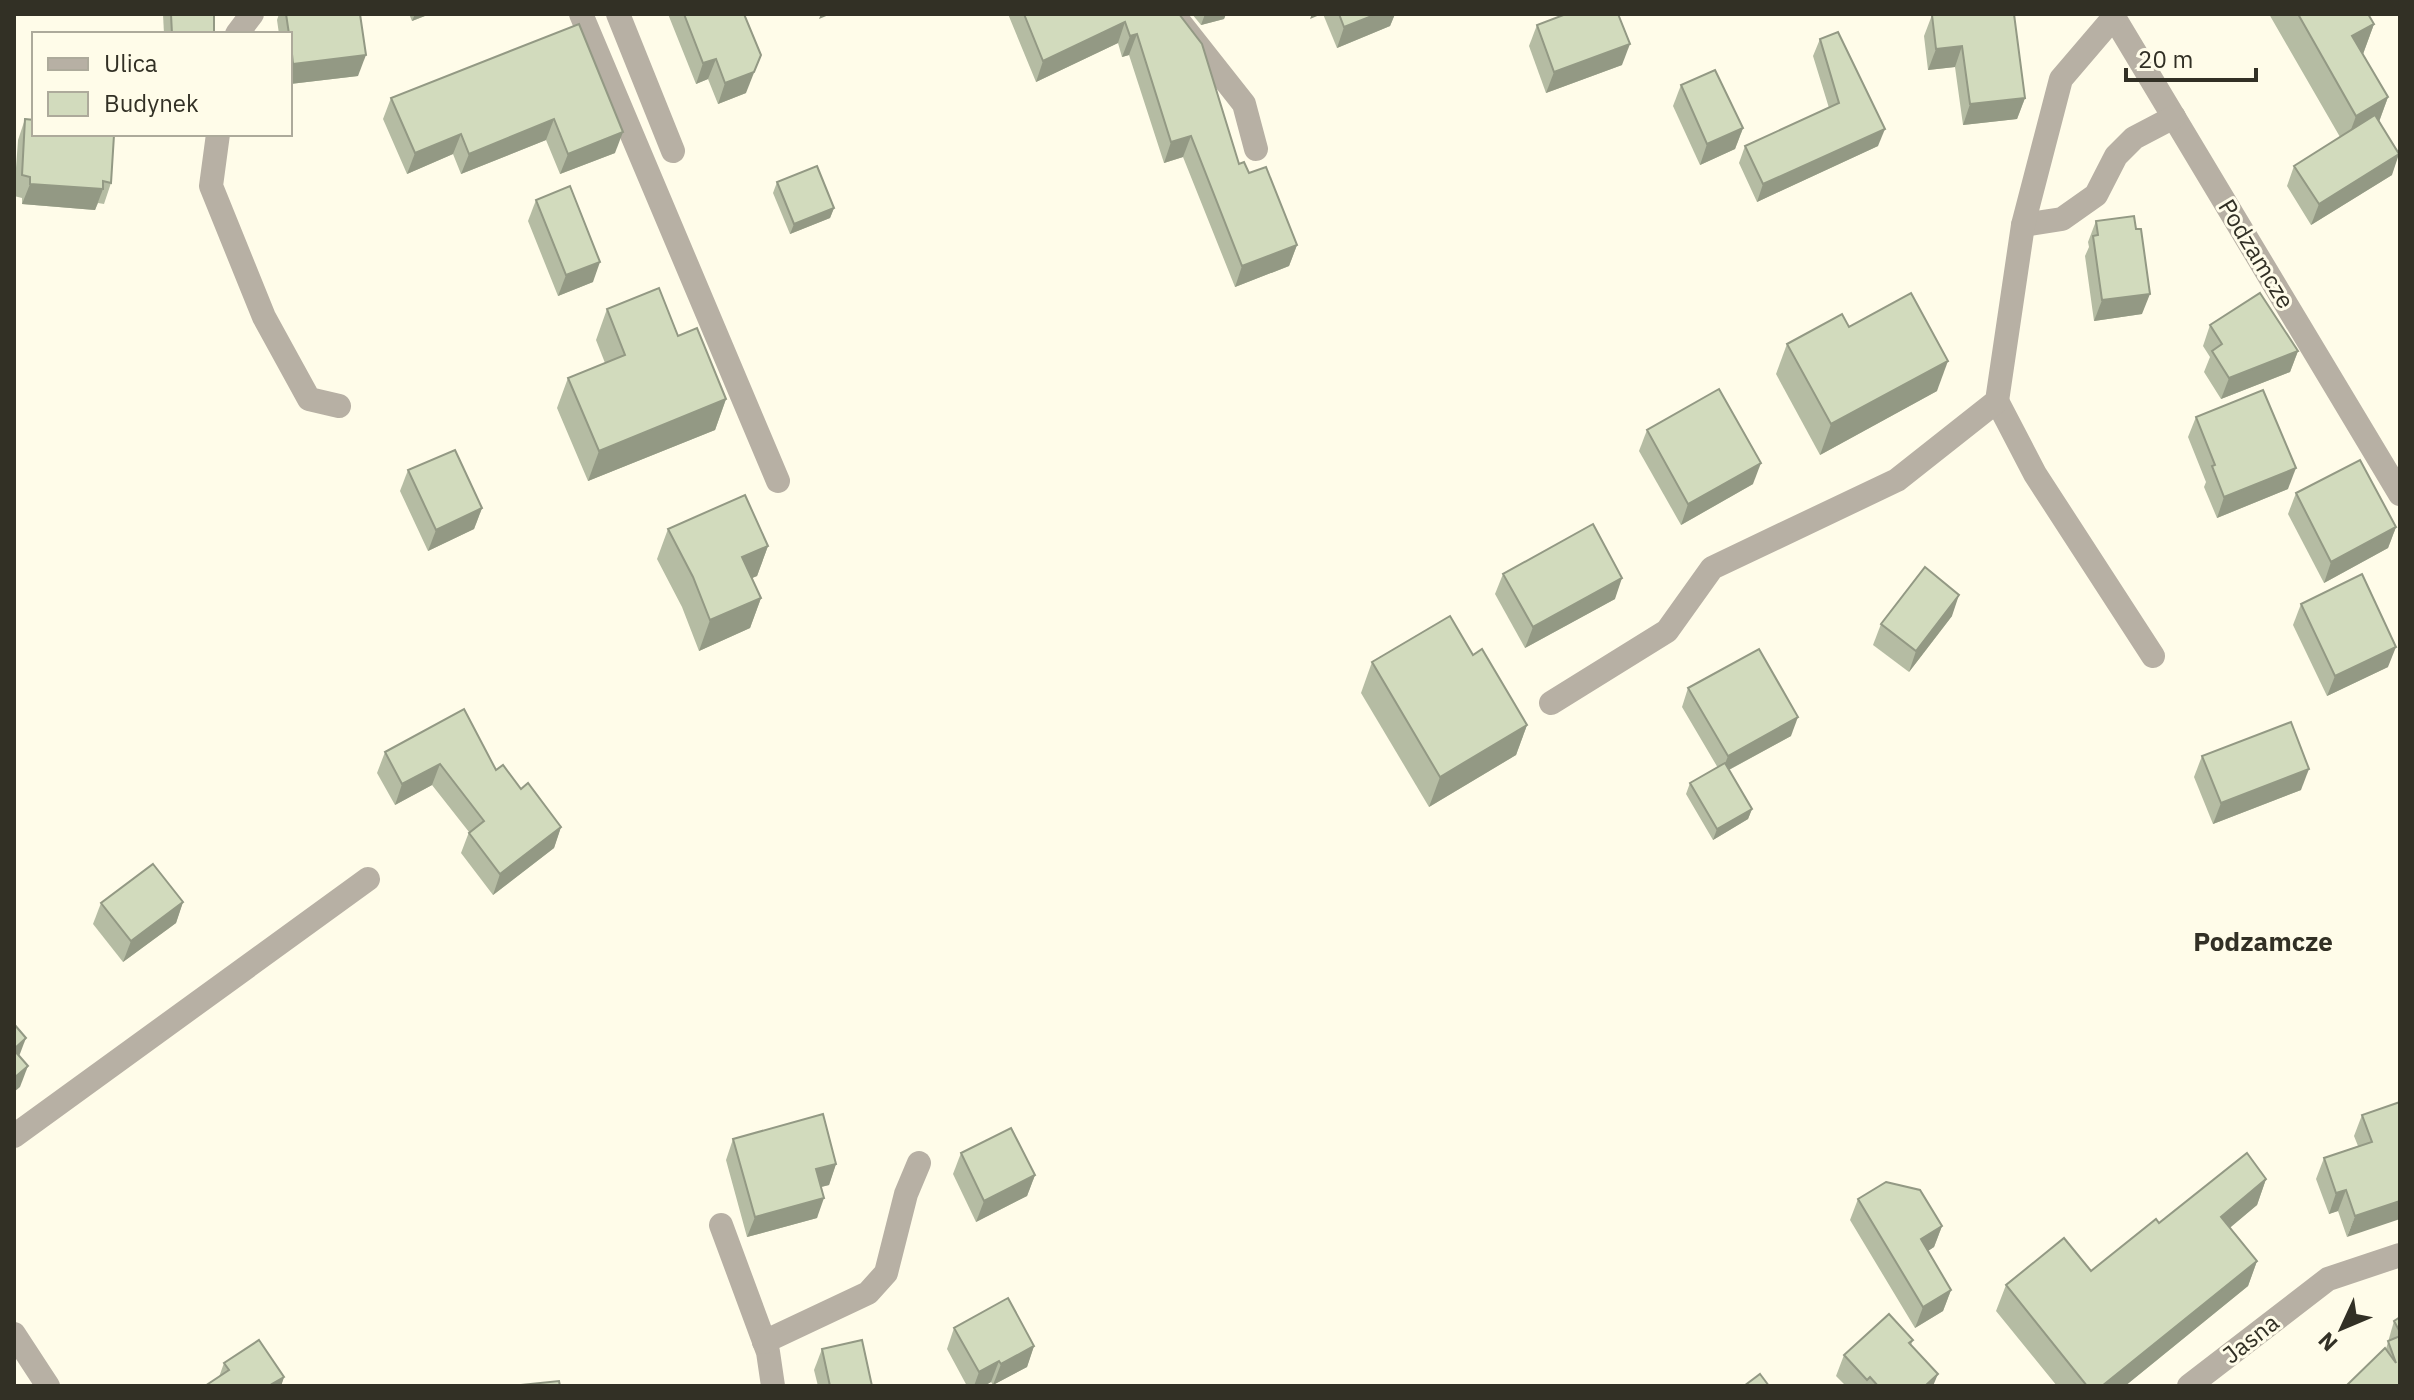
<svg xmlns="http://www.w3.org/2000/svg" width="2414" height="1400" viewBox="0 0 2414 1400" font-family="'IBM Plex Sans',sans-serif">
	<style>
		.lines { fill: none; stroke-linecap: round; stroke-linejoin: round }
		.minor { stroke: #b7b0a4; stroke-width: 24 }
		.wall { fill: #b5bca3 }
		.shaded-wall { fill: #939984 }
		.building { fill: #d2dbbd; stroke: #939984; stroke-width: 2 }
		.labels { text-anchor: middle; stroke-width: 6; stroke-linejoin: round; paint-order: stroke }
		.street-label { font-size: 24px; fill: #323025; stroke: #fffce9 }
		.neighbourhood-label { font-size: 26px; font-weight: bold; fill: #323025; stroke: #fffce9 }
	</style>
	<rect width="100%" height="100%" fill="#fffce9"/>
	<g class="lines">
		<g class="minor">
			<polyline points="581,14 778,481"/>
			<polyline points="618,14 673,151"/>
			<polyline points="1173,14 1244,104 1256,149"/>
			<polyline points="2112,14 2400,494"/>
			<polyline points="237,34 252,14"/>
			<polyline points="218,134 211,186 264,317 309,399 339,406"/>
			<polyline points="2023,225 2062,219 2096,195 2116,156 2134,138 2174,117"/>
			<polyline points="1997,401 2035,474 2153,656"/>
			<polyline points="1551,703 1667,631 1712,568 1897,480 1997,401 2023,225 2061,79 2114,17"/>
			<polyline points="14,1136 368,879"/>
			<polyline points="721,1225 768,1352 773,1386"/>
			<polyline points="14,1334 48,1386"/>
			<polyline points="764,1342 868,1293 886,1273 906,1194 919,1163"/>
			<polyline points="2189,1386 2328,1279 2400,1255"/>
		</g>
	</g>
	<g class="wall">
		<polygon points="163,14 214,14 214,34 164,34"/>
		<polygon points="279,14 360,14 358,76 290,84 290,34 279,34 277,20"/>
		<polygon points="409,14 430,14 412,21"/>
		<polygon points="668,14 744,14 746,93 718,104 708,79 696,84"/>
		<polygon points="1008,14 1179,14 1239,164 1249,173 1297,245 1289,266 1235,287 1183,157 1164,163 1129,55 1122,57 1118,43 1036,82"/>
		<polygon points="1192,14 1226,14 1224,19 1201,25"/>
		<polygon points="1323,14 1395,14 1390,26 1337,48"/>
		<polygon points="2269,14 2368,14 2374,24 2363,54 2388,97 2379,122 2392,175 2311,225 2287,186 2294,166 2340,137"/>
		<polygon points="1932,15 2025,98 2017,119 1963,125 1955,67 1928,70 1924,36"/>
		<polygon points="579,24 615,153 560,174 546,140 461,174 453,154 407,174 383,119 391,98"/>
		<polygon points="1537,25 1622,65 1546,93 1529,46"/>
		<polygon points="1820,39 1878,146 1757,202 1739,163 1745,146 1829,108 1813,56"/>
		<polygon points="1681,85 1743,128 1735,149 1700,165 1673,106"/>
		<polygon points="25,119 111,183 104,204 98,203 95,210 22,204 22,198 14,196 18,140"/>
		<polygon points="777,182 834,208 830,218 790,234 773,193"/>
		<polygon points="536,200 593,282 558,296 528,221"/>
		<polygon points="2096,221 2136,229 2142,314 2094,321 2085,256 2089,247 2088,242"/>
		<polygon points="607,309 678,336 726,399 715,430 588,481 557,408 568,378 605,363 596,340"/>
		<polygon points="2210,325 2298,351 2290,372 2221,399 2204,372 2210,357 2203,346"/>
		<polygon points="1849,327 1937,391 1820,455 1776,374 1787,344"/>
		<polygon points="2196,417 2288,489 2217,518 2204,487 2206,482 2188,437"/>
		<polygon points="1647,430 1753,484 1681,525 1639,451"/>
		<polygon points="408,470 482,508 474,529 428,551 400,491"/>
		<polygon points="2296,493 2396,527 2388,548 2324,583 2288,514"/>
		<polygon points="668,529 768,546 757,576 752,578 761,598 750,628 699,651 682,607 657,559"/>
		<polygon points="1503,574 1615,599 1525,648 1495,594"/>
		<polygon points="2301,604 2388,667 2327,696 2293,625"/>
		<polygon points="1952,616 1909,672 1873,645 1881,624"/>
		<polygon points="1473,655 1527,725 1516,755 1429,807 1361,693 1372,662"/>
		<polygon points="1688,688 1791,736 1729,770 1752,809 1748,819 1713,840 1686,794 1690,783 1718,768 1682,707"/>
		<polygon points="385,752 496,770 521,789 561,827 554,848 493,895 461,853 469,832 432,785 395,805 377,773"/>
		<polygon points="2202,756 2301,790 2213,824 2194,777"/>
		<polygon points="183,902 176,923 123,962 93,924 101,903"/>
		<polygon points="2400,1102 2347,1237 2338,1211 2329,1214 2316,1179 2324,1158 2358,1146 2354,1136 2362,1115"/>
		<polygon points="733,1139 836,1164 829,1185 821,1187 817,1218 747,1237 726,1160"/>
		<polygon points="961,1153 1035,1175 1027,1196 976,1222 953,1174"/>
		<polygon points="2266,1179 2257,1205 2230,1227 2257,1261 2248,1286 2125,1386 2057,1386 1996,1311 2006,1285 2091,1271 2159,1223"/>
		<polygon points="1858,1199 1942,1226 1934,1247 1928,1251 1951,1290 1943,1311 1915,1328 1850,1220"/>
		<polygon points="2400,1317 2400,1386 2386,1349 2394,1321"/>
		<polygon points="954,1328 1034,1346 1027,1367 993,1385 991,1382 984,1386 967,1386 947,1349"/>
		<polygon points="1913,1340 1911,1345 1933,1386 1846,1386 1836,1376 1844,1355"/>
		<polygon points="822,1349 872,1386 818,1386 814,1370"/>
		<polygon points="224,1363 284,1377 281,1386 205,1386 219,1377"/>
	</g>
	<g class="shaded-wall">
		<polygon points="415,14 430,14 412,21"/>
		<polygon points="821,14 831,14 819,19"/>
		<polygon points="1205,14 1226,14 1224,19 1201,25"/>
		<polygon points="1312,14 1322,14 1310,19"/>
		<polygon points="1377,14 1395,14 1390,26 1337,48 1344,27"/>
		<polygon points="1125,22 1118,43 1036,82 1043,61"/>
		<polygon points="2374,24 2363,54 2352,36"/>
		<polygon points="1137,34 1129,55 1122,57 1130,36"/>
		<polygon points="1630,44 1622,65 1546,93 1554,72"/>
		<polygon points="1962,46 1955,67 1928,70 1936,49"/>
		<polygon points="366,55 358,76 290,84 290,71 293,64"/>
		<polygon points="761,55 746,93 718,104 725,83"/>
		<polygon points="716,59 708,79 696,84 703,63"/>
		<polygon points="2388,97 2377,127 2345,146 2356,116"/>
		<polygon points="2025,98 2017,119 1963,125 1970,104"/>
		<polygon points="554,119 546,140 461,174 469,154"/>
		<polygon points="1743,128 1735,149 1700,165 1707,144"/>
		<polygon points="1885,129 1878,146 1757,202 1763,184"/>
		<polygon points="623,132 615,153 560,174 568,154"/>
		<polygon points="461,134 453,154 407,174 415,153"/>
		<polygon points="1191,136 1183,157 1164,163 1171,142"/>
		<polygon points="2399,154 2392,175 2311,225 2319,204"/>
		<polygon points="30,184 103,189 95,210 22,204"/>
		<polygon points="834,208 830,218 790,234 794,224"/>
		<polygon points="1297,245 1289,266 1235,287 1242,266"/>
		<polygon points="600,262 593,282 558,296 566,275"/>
		<polygon points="2150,294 2142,314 2094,321 2102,300"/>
		<polygon points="2298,351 2290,372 2221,399 2229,378"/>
		<polygon points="1948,361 1937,391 1820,455 1831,424"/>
		<polygon points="726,399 715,430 588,481 599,451"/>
		<polygon points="1761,463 1753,484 1681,525 1688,504"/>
		<polygon points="2296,468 2288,489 2217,518 2224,497"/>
		<polygon points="482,508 474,529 428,551 436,530"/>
		<polygon points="2396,527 2388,548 2324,583 2331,562"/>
		<polygon points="768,546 757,576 731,587 742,557"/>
		<polygon points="1622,578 1615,599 1525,648 1533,627"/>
		<polygon points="1959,595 1952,616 1909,672 1916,651"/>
		<polygon points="761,598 750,628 699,651 710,620"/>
		<polygon points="2396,647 2388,667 2327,696 2335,676"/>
		<polygon points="1798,717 1791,736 1721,774 1728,756"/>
		<polygon points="1527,725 1516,755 1429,807 1440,777"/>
		<polygon points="440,764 432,785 395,805 402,784"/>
		<polygon points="2309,769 2301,790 2213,824 2221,803"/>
		<polygon points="1752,809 1748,819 1713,840 1717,829"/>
		<polygon points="561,827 554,848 493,895 500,874"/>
		<polygon points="183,902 176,923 123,962 131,941"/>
		<polygon points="26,1038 18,1059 14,1063 14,1049"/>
		<polygon points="28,1066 20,1087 14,1092 14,1078"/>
		<polygon points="836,1164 829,1185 809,1190 816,1169"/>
		<polygon points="1035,1175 1027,1196 976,1222 984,1201"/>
		<polygon points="2266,1179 2257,1205 2212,1243 2221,1217"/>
		<polygon points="2346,1190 2338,1211 2329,1214 2336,1193"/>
		<polygon points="824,1198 817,1218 747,1237 755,1217"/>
		<polygon points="2400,1201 2400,1219 2347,1237 2355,1216"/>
		<polygon points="1942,1226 1934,1247 1914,1260 1921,1239"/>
		<polygon points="2257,1261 2248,1286 2125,1386 2102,1386"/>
		<polygon points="1951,1290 1943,1311 1915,1328 1923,1307"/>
		<polygon points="1034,1346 1027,1367 993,1385 1001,1364"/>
		<polygon points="999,1361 991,1382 984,1386 974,1386 979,1372"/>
		<polygon points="1938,1374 1933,1386 1925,1386"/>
		<polygon points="284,1377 281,1386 272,1386 272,1384"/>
	</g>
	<g class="building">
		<polygon points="171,14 214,14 214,34 172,34"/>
		<polygon points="286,14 360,14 366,55 293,64 290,34 289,34"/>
		<polygon points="684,14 744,14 761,55 754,72 725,83 716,59 703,63"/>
		<polygon points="1024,14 1179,14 1202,44 1239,164 1244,162 1249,173 1266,167 1297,245 1242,266 1191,136 1171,142 1137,34 1130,36 1125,22 1043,61"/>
		<polygon points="1339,14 1377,14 1344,27"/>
		<polygon points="1566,14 1618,14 1630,44 1554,72 1537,25"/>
		<polygon points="1942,14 2014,14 2025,98 1970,104 1962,46 1936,49 1932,15"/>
		<polygon points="2298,14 2368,14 2374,24 2352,36 2388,97 2356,116"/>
		<polygon points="579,24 623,132 568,154 554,119 469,154 461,134 415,153 391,98"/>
		<polygon points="1838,32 1885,129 1763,184 1745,146 1839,103 1820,39"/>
		<polygon points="1715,70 1743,128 1707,144 1681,85"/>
		<polygon points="2375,115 2399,154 2319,204 2294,166"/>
		<polygon points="25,119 34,120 34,134 114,135 111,183 103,181 103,189 30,184 30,177 22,175"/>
		<polygon points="817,166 834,208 794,224 777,182"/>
		<polygon points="570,186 600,262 566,275 536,200"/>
		<polygon points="2134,216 2136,229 2141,229 2150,294 2102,300 2093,236 2098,235 2096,221"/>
		<polygon points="659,288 678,336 697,328 726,399 599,451 568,378 625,355 607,309"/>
		<polygon points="1911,293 1948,361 1831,424 1787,344 1842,314 1849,327"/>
		<polygon points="2260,293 2298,351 2229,378 2212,351 2222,344 2210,325"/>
		<polygon points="1719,389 1761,463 1688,504 1647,430"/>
		<polygon points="2263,390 2296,468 2224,497 2212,466 2215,465 2196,417"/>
		<polygon points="455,450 482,508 436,530 408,470"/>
		<polygon points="2360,460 2396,527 2331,562 2296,493"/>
		<polygon points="745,495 768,546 742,557 761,598 710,620 693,577 668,529"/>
		<polygon points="1593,524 1622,578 1533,627 1503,574"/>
		<polygon points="1925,567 1959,595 1916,651 1881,624"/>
		<polygon points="2362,574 2396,647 2335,676 2301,604"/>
		<polygon points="1450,616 1473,655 1482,649 1527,725 1440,777 1372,662"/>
		<polygon points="1759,649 1798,717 1728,756 1688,688"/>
		<polygon points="464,709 496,770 503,765 521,789 528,783 561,827 500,874 469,833 484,821 440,764 402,784 385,752"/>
		<polygon points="2291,722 2309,769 2221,803 2202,756"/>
		<polygon points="1725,763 1752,809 1717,829 1690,783"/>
		<polygon points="153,864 183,902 131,941 101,903"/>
		<polygon points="14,1024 26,1038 14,1049"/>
		<polygon points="14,1050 28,1066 14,1078"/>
		<polygon points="2400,1102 2400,1201 2355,1216 2346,1190 2336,1193 2324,1158 2372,1142 2362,1115"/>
		<polygon points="823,1114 836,1164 816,1169 824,1198 755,1217 733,1139"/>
		<polygon points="1011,1128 1035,1175 984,1201 961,1153"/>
		<polygon points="2247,1153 2266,1179 2221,1217 2257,1261 2102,1386 2087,1386 2006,1285 2064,1238 2091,1271 2156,1219 2159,1223"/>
		<polygon points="1886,1182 1920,1190 1942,1226 1921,1239 1951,1290 1923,1307 1858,1199"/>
		<polygon points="1008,1298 1034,1346 1001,1364 999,1361 979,1372 954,1328"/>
		<polygon points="1889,1314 1913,1340 1909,1343 1938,1374 1925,1386 1878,1386 1870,1377 1867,1380 1844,1355"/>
		<polygon points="2400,1317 2400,1332 2394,1321"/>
		<polygon points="2400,1336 2400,1386 2346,1386 2385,1348 2396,1363 2388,1341"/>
		<polygon points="259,1340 284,1377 272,1384 274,1386 205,1386 229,1370 224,1363"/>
		<polygon points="862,1340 872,1386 830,1386 822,1349"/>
		<polygon points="1760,1374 1769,1386 1744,1386"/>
		<polygon points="559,1381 560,1386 511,1386"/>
	</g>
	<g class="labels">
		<g class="street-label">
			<text transform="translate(2256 254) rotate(59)" y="8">Podzamcze</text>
			<text transform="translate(2251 1339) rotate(-38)" y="8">Jasna</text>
		</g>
		<g class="neighbourhood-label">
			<text x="2263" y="951">Podzamcze</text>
		</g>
	</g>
	<rect width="2414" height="1400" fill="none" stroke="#323025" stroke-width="32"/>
	<rect x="32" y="32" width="260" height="104" fill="#fffce9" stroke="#adaa9b" stroke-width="2"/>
	<rect x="48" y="58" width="40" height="12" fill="#b7b0a4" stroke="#adaa9b" stroke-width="2"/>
	<text x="104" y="72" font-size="24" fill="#323025">Ulica</text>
	<rect x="48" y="92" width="40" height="24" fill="#d2dbbd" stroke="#adaa9b" stroke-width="2"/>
	<text x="104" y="112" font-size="24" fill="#323025">Budynek</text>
	<g transform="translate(2342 1328) rotate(226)" stroke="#fffce9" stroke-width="6" paint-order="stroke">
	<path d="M0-6L14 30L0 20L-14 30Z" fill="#323025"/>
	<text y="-12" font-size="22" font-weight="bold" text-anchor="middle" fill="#323025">N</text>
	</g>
	<path d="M2126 68v12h130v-12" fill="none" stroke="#323025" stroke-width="4"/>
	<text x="2138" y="68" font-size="24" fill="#323025" stroke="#fffce9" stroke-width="6" paint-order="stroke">20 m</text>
</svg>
